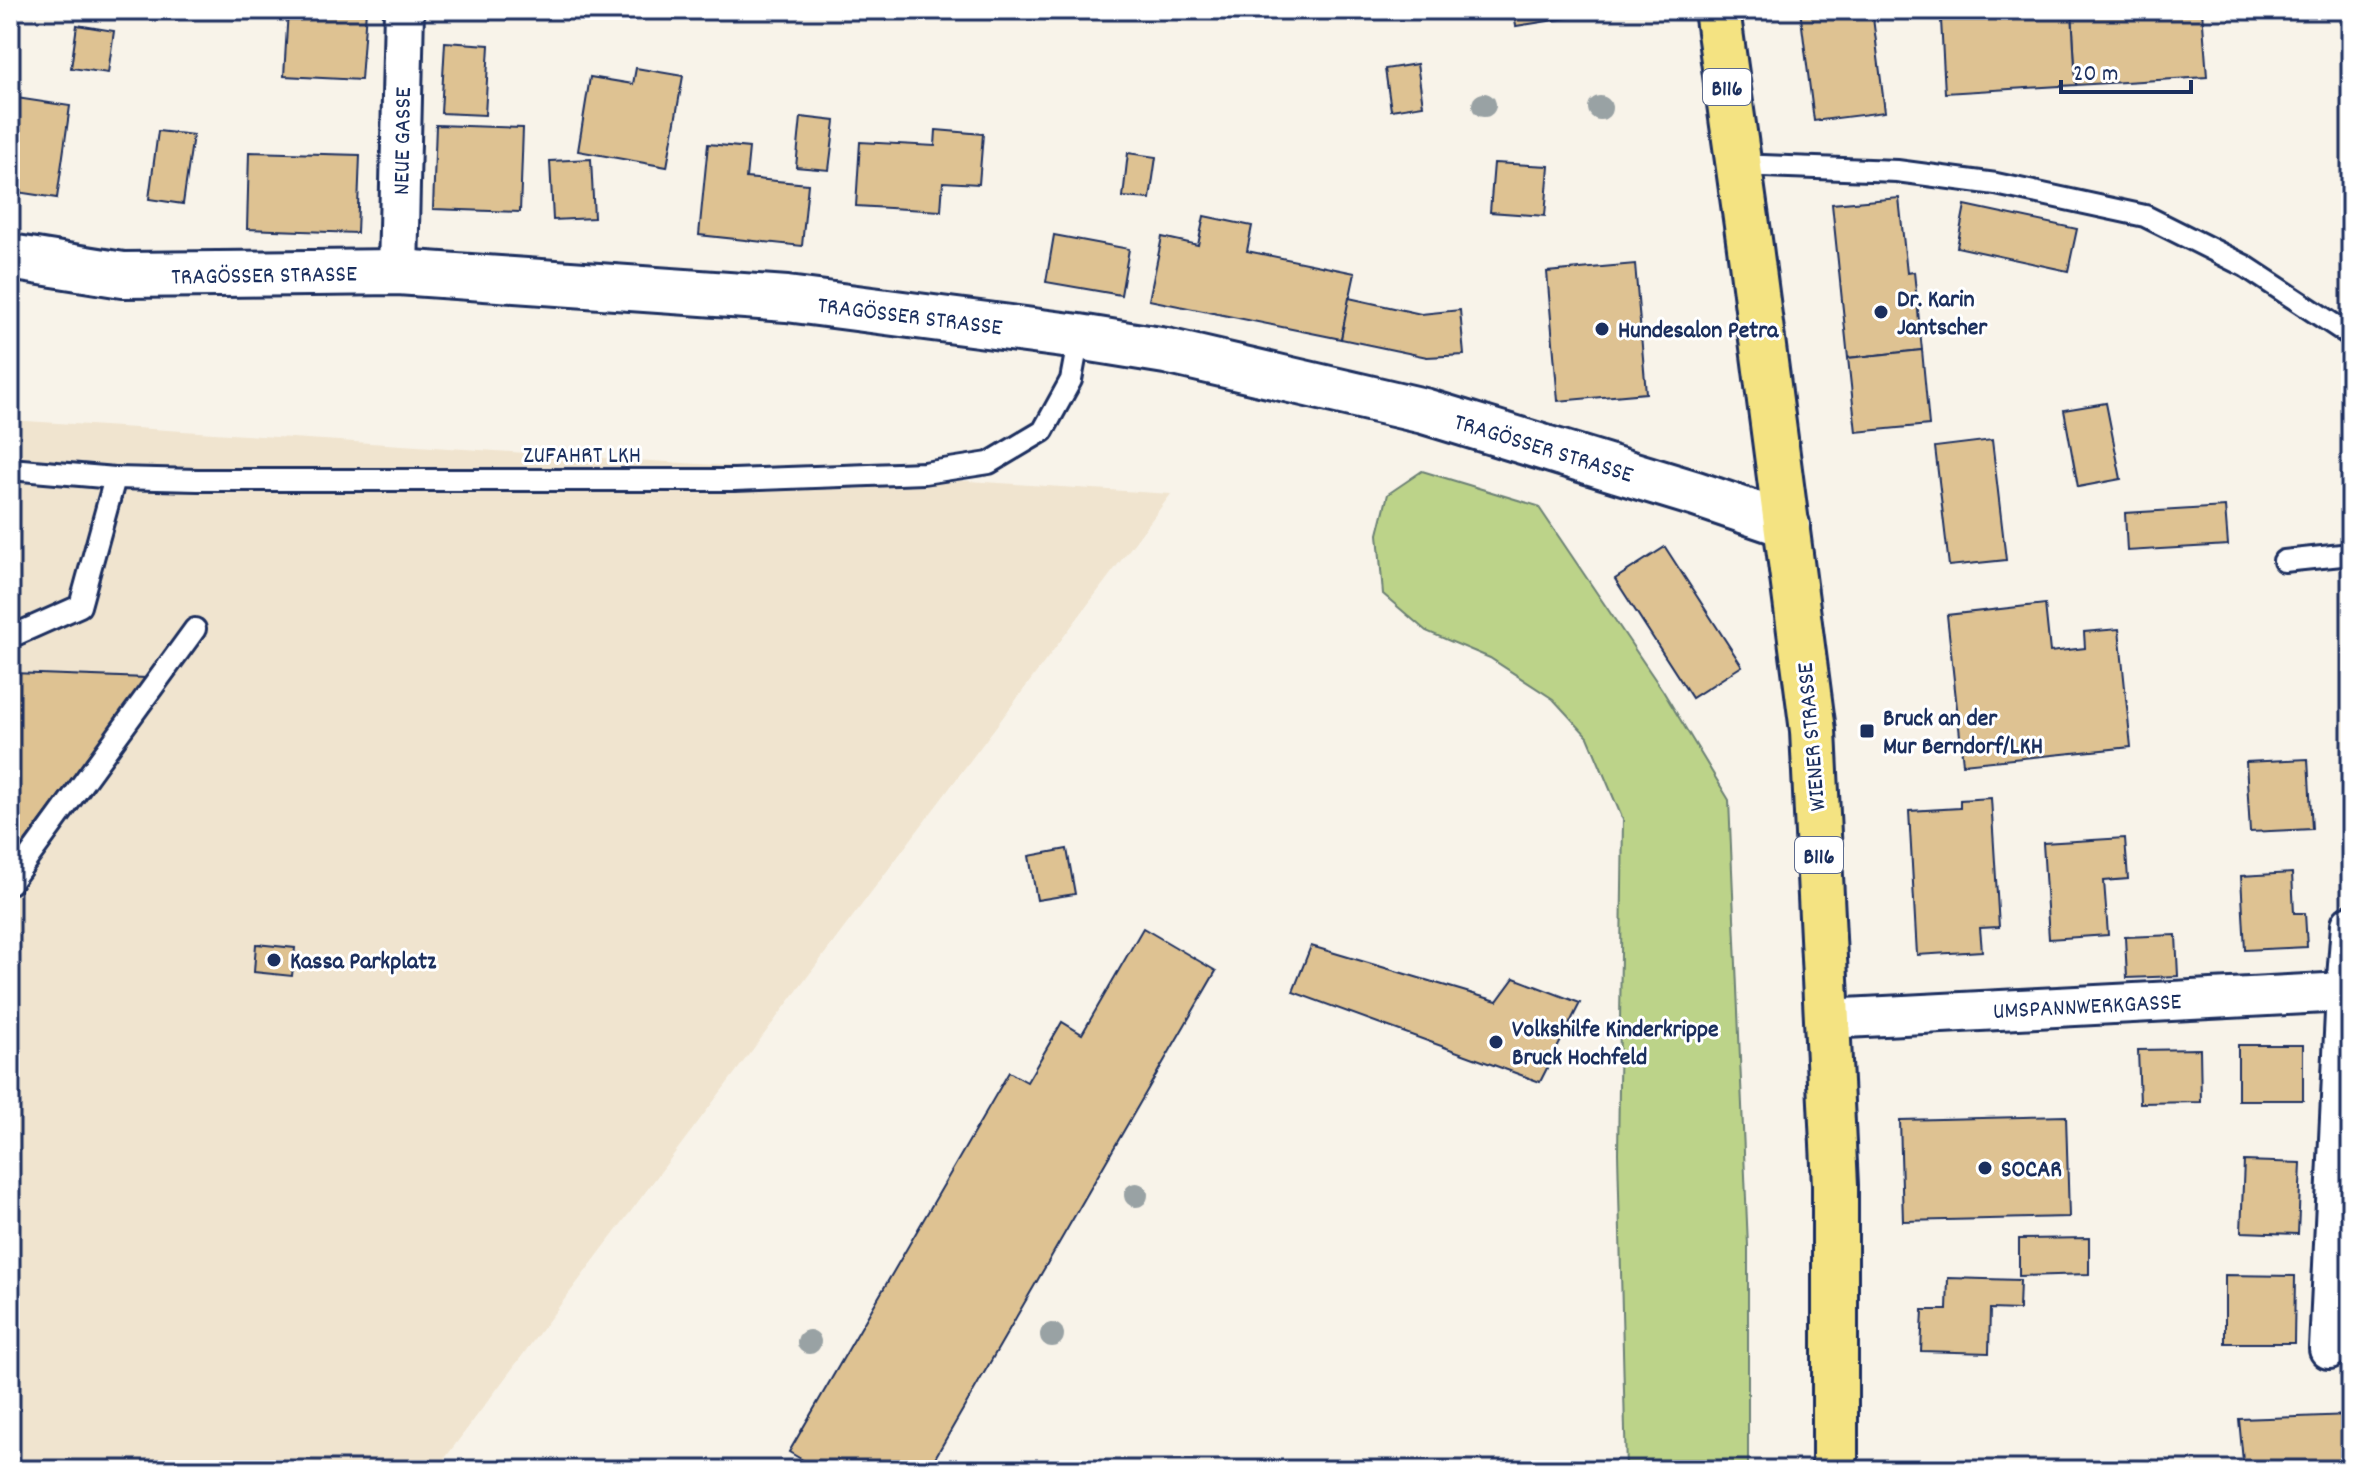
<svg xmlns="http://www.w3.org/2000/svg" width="2361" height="1480" viewBox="0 0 2361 1480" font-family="Dekko,sans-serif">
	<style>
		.built { fill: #f0e4cf }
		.green { fill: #bcd389; stroke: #6c8174; stroke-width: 2 }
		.building { fill: #dec292; stroke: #1b2f5e; stroke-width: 2 }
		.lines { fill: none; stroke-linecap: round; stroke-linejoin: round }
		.lane-casing { stroke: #1b2f5e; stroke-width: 26 }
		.street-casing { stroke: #1b2f5e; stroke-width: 44 }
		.secondary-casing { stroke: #1b2f5e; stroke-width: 50 }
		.primary-casing { stroke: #1b2f5e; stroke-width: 50 }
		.lane { stroke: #fff; stroke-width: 20 }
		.street { stroke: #fff; stroke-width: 38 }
		.secondary { stroke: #fff; stroke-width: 44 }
		.primary { stroke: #f4e382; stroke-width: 44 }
		.tree { fill: #99a2a4 }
		.poi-dot { fill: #1b2f5e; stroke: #fff; stroke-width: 3 }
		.labels { text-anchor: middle; stroke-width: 6; stroke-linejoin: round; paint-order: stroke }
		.shield { fill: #fff; stroke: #5f6d8e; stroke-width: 2 }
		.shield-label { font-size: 22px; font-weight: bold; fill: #1b2f5e }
		.street-label { font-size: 24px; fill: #1b2f5e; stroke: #fff }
		.poi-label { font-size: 24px; font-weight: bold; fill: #1b2f5e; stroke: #fff; text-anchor: start }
	</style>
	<rect width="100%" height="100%" fill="#f8f3e9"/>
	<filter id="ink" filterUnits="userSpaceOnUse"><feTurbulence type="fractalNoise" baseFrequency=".0125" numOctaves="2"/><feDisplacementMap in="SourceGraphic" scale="16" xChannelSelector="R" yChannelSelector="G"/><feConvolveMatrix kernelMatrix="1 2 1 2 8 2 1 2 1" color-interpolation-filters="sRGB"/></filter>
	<g filter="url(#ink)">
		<polygon class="built" points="10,420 1171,494 436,1470 10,1470"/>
		<polygon class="green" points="1422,471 1538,506 1663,691 1729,800 1748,1246 1748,1470 1626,1470 1618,1153 1623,820 1588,737 1553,699 1490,658 1426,631 1383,594 1378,534 1388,494"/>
		<g class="building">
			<polygon points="288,10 366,10 361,80 284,76"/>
			<polygon points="1513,10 1594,10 1594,14 1516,26"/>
			<polygon points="1800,10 1872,10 1885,112 1814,121"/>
			<polygon points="2108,10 2202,10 2207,77 2076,85 2072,12"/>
			<polygon points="2072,12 2076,85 1945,93 1941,20"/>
			<polygon points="77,25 114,31 108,73 71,68"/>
			<polygon points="445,42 489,45 485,115 441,113"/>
			<polygon points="1417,64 1423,105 1391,110 1385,69"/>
			<polygon points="636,68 683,76 667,167 578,151 590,77 633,84"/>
			<polygon points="10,97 70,106 57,198 10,191"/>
			<polygon points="801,117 835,121 829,170 796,167"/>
			<polygon points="436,125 523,128 520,212 433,209"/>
			<polygon points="936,130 983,134 979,184 943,182 941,211 856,206 860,142 935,146"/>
			<polygon points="158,131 193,135 183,204 149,199"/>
			<polygon points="708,144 749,148 746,178 808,184 802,246 699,235"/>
			<polygon points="249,152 360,155 357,233 247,229"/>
			<polygon points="1128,153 1156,157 1150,199 1123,197"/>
			<polygon points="591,159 594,218 553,220 550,161"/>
			<polygon points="1494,163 1549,166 1545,216 1490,212"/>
			<polygon points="1899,198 1907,273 1914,272 1922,350 1848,358 1832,204"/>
			<polygon points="1965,205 2077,229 2068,271 1957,247"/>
			<polygon points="1204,216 1252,226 1247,251 1355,273 1341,339 1149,300 1162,237 1198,245"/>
			<polygon points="1054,235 1129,249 1121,295 1046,282"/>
			<polygon points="1635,264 1646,393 1558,401 1547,272"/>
			<polygon points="1349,298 1421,314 1460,310 1464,355 1427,357 1341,339"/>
			<polygon points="1922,350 1929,425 1856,432 1848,358"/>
			<polygon points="2106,403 2121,479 2078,487 2064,410"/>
			<polygon points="1992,440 2006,560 1949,566 1935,447"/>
			<polygon points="2225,507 2228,545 2127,551 2125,513"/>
			<polygon points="1665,547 1742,666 1692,698 1615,579"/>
			<polygon points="2045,604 2050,652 2085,648 2084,632 2119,629 2131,747 1963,764 1947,615"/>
			<polygon points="12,673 146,678 10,862 10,676"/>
			<polygon points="2308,759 2312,829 2250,832 2246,762"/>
			<polygon points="1991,798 1999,927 1980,928 1982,951 1917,955 1909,811 1960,808 1960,800"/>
			<polygon points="2125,838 2128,879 2104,881 2108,935 2049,939 2043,843"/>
			<polygon points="1067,849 1075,894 1037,900 1029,856"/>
			<polygon points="2292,873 2294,913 2305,913 2307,947 2245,950 2241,876"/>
			<polygon points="1143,928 1216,971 928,1470 883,1470 868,1461 862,1470 820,1470 789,1452 1009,1072 1027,1082 1062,1022 1082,1034"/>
			<polygon points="2176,935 2178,976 2127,978 2125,937"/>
			<polygon points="256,944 295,948 292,976 254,972"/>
			<polygon points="1311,946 1497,1001 1514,978 1580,1003 1540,1082 1293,992"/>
			<rect x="2238" y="1045" width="65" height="55"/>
			<polygon points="2200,1049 2201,1102 2140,1103 2138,1050"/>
			<polygon points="2066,1116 2069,1217 1903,1221 1900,1120"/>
			<polygon points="2244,1161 2301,1163 2298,1234 2241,1232"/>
			<polygon points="2089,1238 2089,1274 2019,1276 2019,1239"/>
			<polygon points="2225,1275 2295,1276 2294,1343 2225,1343"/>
			<polygon points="1948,1278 2020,1280 2019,1310 1990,1309 1989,1353 1921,1351 1923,1310 1947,1310"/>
			<polygon points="2351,1415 2351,1470 2271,1470 2271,1464 2243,1461 2239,1419"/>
		</g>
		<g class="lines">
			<defs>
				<g id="lane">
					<polyline points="1737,165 1897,171 1996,184 2145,216 2245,266 2351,336"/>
					<polyline points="10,469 115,478 198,480 734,480 924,473 989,463 1043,431 1071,380 1079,337"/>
					<polyline points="2284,561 2351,554"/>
					<polyline points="10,634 17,634 80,606 115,478"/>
					<polyline points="10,883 195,629"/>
				</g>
				<g id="street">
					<polyline points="398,272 404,10"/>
					<polyline points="1827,1019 2346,992 2351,925"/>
					<polyline points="2329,1349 2346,992"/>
				</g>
				<polyline id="secondary" points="10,257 123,275 398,272 787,299 1079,337 1166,351 1424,411 1696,494 1787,525"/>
				<polyline id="primary" points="1717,10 1750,247 1813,731 1835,1185 1835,1470"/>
			</defs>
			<use href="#lane" class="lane-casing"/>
			<use href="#street" class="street-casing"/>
			<use href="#secondary" class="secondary-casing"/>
			<use href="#primary" class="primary-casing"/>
			<use href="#lane" class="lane"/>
			<use href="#street" class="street"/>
			<use href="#secondary" class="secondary"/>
			<use href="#primary" class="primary"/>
		</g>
		<g class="tree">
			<circle cx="1484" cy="105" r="12"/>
			<circle cx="1600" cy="108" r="12"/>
			<circle cx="1136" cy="1195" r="12"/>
			<circle cx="1052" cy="1335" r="12"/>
			<circle cx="809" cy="1342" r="12"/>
		</g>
	</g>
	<g class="poi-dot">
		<circle cx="1881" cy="312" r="8"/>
		<circle cx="1602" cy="329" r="8"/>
		<rect x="1859" y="723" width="16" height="16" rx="4"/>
		<circle cx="274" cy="960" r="8"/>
		<circle cx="1496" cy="1042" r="8"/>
		<circle cx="1985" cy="1168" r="8"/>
	</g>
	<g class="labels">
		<g class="shield">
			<rect x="1703" y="69" width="48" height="36" rx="6"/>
			<rect x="1795" y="837" width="48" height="36" rx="6"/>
		</g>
		<g class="shield-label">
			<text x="1727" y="95">B116</text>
			<text x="1819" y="863">B116</text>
		</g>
		<g class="street-label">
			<text transform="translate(401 141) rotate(-89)" y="8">NEUE GASSE</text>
			<text transform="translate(264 274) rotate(-1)" y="8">TRAGÖSSER STRASSE</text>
			<text transform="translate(910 315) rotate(7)" y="8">TRAGÖSSER STRASSE</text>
			<text transform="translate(1544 447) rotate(17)" y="8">TRAGÖSSER STRASSE</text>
			<text x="582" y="462">ZUFAHRT LKH</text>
			<text transform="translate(1810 737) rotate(-95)" y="8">WIENER STRASSE</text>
			<text transform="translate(2087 1005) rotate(-3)" y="8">UMSPANNWERKGASSE</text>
		</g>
		<g class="poi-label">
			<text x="1897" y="306">Dr. Karin<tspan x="1897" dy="28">Jantscher</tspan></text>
			<text x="1618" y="337">Hundesalon Petra</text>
			<text x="1883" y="725">Bruck an der<tspan x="1883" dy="28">Mur Berndorf/LKH</tspan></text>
			<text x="290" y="968">Kassa Parkplatz</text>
			<text x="1512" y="1036">Volkshilfe Kinderkrippe<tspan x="1512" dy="28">Bruck Hochfeld</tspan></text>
			<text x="2001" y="1176">SOCAR</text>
		</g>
	</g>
	<rect width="2361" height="1480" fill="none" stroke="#fff" stroke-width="40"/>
	<rect x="20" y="20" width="2321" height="1440" fill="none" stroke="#1b2f5e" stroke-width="3" filter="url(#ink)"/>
	<path d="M2061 80v12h130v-12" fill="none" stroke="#1b2f5e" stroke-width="4"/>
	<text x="2073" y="80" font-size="24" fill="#1b2f5e" stroke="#ffffff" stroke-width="6" paint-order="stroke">20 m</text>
</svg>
